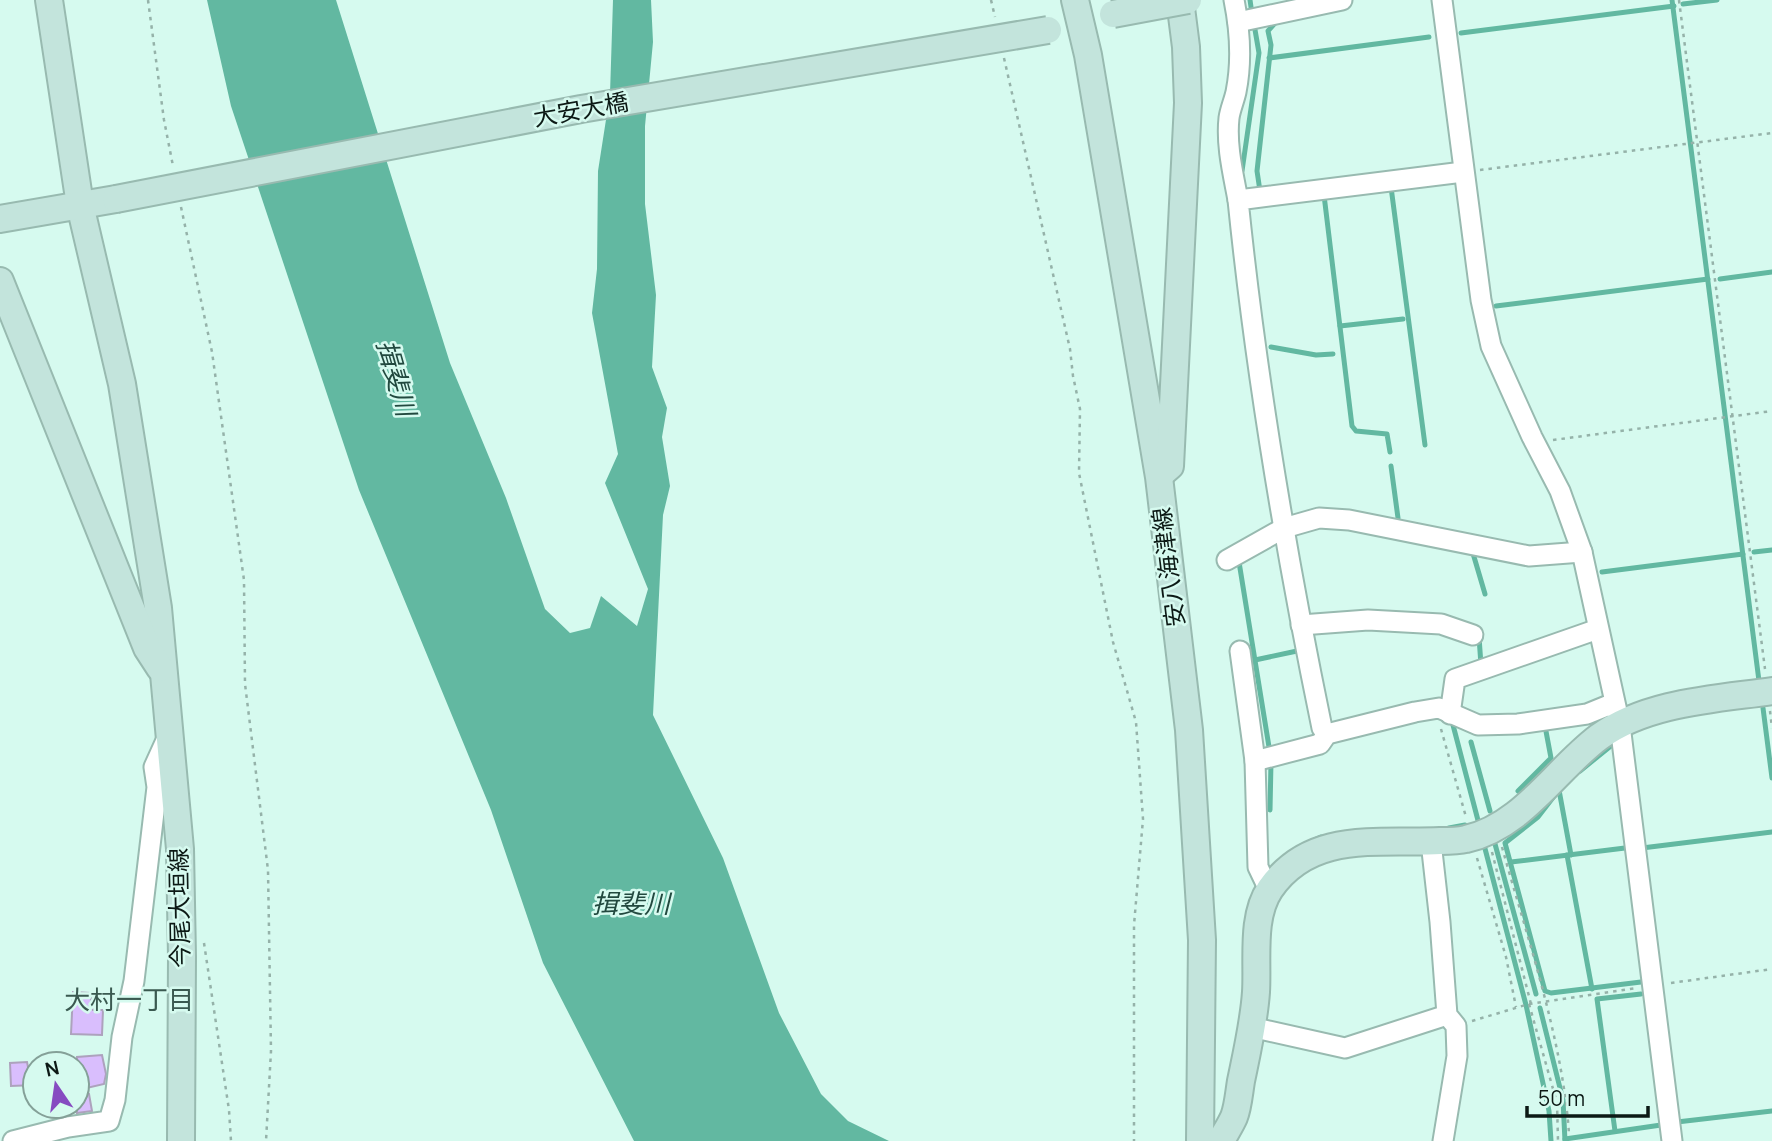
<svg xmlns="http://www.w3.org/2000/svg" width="1772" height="1141" viewBox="0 0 1772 1141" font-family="Manrope,'Noto Sans JP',sans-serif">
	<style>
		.water { fill: #62b8a1 }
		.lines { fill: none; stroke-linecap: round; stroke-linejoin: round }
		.stream { stroke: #62b8a1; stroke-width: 5 }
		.building { fill: #d9befd; stroke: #ada2bd; stroke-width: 2 }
		.street-casing { stroke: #98bab0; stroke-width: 23 }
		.secondary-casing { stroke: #98bab0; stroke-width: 30 }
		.path { stroke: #95b2a9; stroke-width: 2.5; stroke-dasharray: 3.5 5; stroke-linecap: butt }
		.street { stroke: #fff; stroke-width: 19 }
		.secondary { stroke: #c3e4dc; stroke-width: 26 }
		.secondary-bridge-casing { stroke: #98bab0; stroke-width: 30; stroke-linecap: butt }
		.secondary-bridge { stroke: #c3e4dc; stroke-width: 26 }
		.labels { text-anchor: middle; stroke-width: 5; stroke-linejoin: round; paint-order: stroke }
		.street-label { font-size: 24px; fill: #0c1915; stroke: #d6faef }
		.water-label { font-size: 26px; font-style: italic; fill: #22493f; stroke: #d6faef }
		.neighbourhood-label { font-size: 26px; fill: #3a5950; stroke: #d6faef }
	</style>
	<rect width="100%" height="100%" fill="#d6faef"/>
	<polygon class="water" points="207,0 336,0 450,363 506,498 545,609 570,633 590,628 601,596 637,626 648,589 605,483 618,454 592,313 597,269 598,171 610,94 613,0 651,0 653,42 645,126 645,204 656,295 652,367 667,408 662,437 670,486 663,515 653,715 723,858 779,1013 821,1094 848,1121 889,1141 634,1141 543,963 491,810 359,490 231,106"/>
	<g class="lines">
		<g class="stream">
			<polyline points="1250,0 1252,14"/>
			<polyline points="1672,0 1759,681"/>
			<polyline points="1683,4 1717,0"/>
			<polyline points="1461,33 1674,6"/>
			<polyline points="1269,58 1429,37"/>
			<polyline points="1242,171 1259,53 1254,24"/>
			<polyline points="1389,187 1391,187 1425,445"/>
			<polyline points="1260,191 1257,171 1271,45 1268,31 1275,23"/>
			<polyline points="1327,194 1324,195 1352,426 1356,431 1387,434 1390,452"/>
			<polyline points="1720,279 1772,272"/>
			<polyline points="1496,306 1708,279"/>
			<polyline points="1340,326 1403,319"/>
			<polyline points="1271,347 1316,355 1333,354"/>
			<polyline points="1391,466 1398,518"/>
			<polyline points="1472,550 1485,594"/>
			<polyline points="1754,552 1772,550"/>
			<polyline points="1242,560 1239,562 1270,753"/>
			<polyline points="1602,572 1743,554"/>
			<polyline points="1479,637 1481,665"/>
			<polyline points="1255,660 1297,651"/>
			<polyline points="1763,708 1772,778"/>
			<polyline points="1453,725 1480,828"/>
			<polyline points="1471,742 1490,811"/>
			<polyline points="1580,771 1612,745"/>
			<polyline points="1559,790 1571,855"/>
			<polyline points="1518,791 1551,758 1545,726 1549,726"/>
			<polyline points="1555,795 1538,817 1505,843 1545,991 1551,993 1641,982"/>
			<polyline points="1270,810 1271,762"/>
			<polyline points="1449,828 1465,825"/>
			<polyline points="1483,841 1526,1005 1549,1111 1551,1141"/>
			<polyline points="1495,844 1536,994"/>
			<polyline points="1301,846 1321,837"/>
			<polyline points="1642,848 1772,832"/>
			<polyline points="1567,855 1592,989"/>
			<polyline points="1511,862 1625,848"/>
			<polyline points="1540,1008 1563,1100 1565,1141"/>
			<polyline points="1677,1122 1772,1111"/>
			<polyline points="1615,1131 1597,999 1641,994"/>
			<polyline points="1565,1139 1661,1125"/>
		</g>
	</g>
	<g class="building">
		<polygon points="73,992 90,993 93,1010 103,1010 102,1035 71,1034"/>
		<polygon points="102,1055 106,1074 104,1084 78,1090 77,1057"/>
		<polygon points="27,1062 28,1067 35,1067 35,1085 11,1086 10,1063"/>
		<polygon points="89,1094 92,1111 77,1113 77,1096"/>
	</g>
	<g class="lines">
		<defs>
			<g id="street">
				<path d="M1234 0C1240 30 1242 62 1236 92 1234 101 1230 110 1229 118 1226 145 1233 173 1238 200"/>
				<polyline points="1442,0 1481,300 1491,346 1532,437 1560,491 1582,552 1620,725 1672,1141"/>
				<polyline points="1238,22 1342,0"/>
				<polyline points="1227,560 1284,528 1319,518 1349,520 1529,556 1582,552"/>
				<polyline points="1301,625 1368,620 1441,624 1473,635"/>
				<polyline points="1240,651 1255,761 1258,867 1269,890"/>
				<polyline points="1450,714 1455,679 1598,629"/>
				<path d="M1327 734 1322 728C1286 554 1256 377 1238 200L1463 172"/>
				<polyline points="1255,761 1320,744 1327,734 1415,712 1439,708 1478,725 1518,724 1587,714 1614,703"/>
				<polyline points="1431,842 1440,922 1447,1015 1456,1026 1457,1056 1443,1141"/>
				<polyline points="1251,1027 1345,1048 1447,1015"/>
				<polyline points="13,1141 68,1127 109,1121 115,1100 122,1037 134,981 157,787 154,767 169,734"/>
			</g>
			<g id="secondary">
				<polyline points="49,0 80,205 122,384 158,608 180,849 182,957 181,1141"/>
				<polyline points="1075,0 1088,55 1159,477 1189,730 1202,940 1200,1141"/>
				<polyline points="0,219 116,199"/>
				<polyline points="0,281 147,648 160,668"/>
				<polyline points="1162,473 1170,466 1188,103 1186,47 1180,0"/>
				<path d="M1221 1141C1225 1133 1230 1126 1234 1117 1238 1107 1239 1093 1241 1081 1247 1052 1254 1022 1256 992 1258 960 1251 917 1270 889 1311 830 1378 844 1440 841 1449 841 1458 841 1466 839 1522 827 1556 769 1599 737 1647 702 1716 699 1772 691"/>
			</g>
		</defs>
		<use href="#street" class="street-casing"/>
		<use href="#secondary" class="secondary-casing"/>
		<g class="path">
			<polyline points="148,0 164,120 173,166"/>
			<polyline points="991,0 995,17"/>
			<polyline points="1679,0 1765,669"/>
			<polyline points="1004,58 1070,349 1073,376 1080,409 1079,473 1113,642 1136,722 1143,819 1134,925 1134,1141"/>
			<polyline points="1480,170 1772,133"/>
			<polyline points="181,207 212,352 244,580 245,684 268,870 271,1051 266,1141"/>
			<polyline points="1553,440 1772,411"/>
			<polyline points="1770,711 1772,728"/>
			<polyline points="1441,729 1466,817"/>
			<path d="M1502 847C1527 937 1563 1041 1569 1134"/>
			<polyline points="1492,852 1531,1004"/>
			<polyline points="1477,858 1506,957 1516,1007"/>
			<polyline points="204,943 229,1110 231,1141"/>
			<polyline points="1671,983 1772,969"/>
			<polyline points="1529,1004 1557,1103 1558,1141"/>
			<polyline points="1472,1021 1529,1004 1637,988"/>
		</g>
		<use href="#street" class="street"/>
		<use href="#secondary" class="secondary"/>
		<defs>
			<g id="secondary-bridge">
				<polyline points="1113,14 1188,0"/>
				<polyline points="116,199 581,109 1048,30"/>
			</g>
		</defs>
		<use href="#secondary-bridge" class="secondary-bridge-casing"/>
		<use href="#secondary-bridge" class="secondary-bridge"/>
	</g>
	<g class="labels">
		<g class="street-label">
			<text transform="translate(581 110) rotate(-10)" y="8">大安大橋</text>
			<text transform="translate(1169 567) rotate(-97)" y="8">安八海津線</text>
			<text transform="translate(180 908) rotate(-91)" y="8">今尾大垣線</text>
		</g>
		<g class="water-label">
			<text transform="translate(396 378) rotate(74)" y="9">揖斐川</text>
			<text x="631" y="913">揖斐川</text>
		</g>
		<g class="neighbourhood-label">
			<text x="129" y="1009">大村一丁目</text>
		</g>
	</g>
	<g transform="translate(56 1085) rotate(347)"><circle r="33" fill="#d6faef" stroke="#85a098" stroke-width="2"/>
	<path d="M0-5L12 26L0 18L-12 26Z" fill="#864bc1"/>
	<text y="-10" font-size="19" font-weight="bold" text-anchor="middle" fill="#0c1915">N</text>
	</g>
	<path d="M1527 1106v10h121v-10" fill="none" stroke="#0c1915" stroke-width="3.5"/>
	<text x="1538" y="1106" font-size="21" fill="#0c1915" stroke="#d6faef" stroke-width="5" paint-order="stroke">50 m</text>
</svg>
